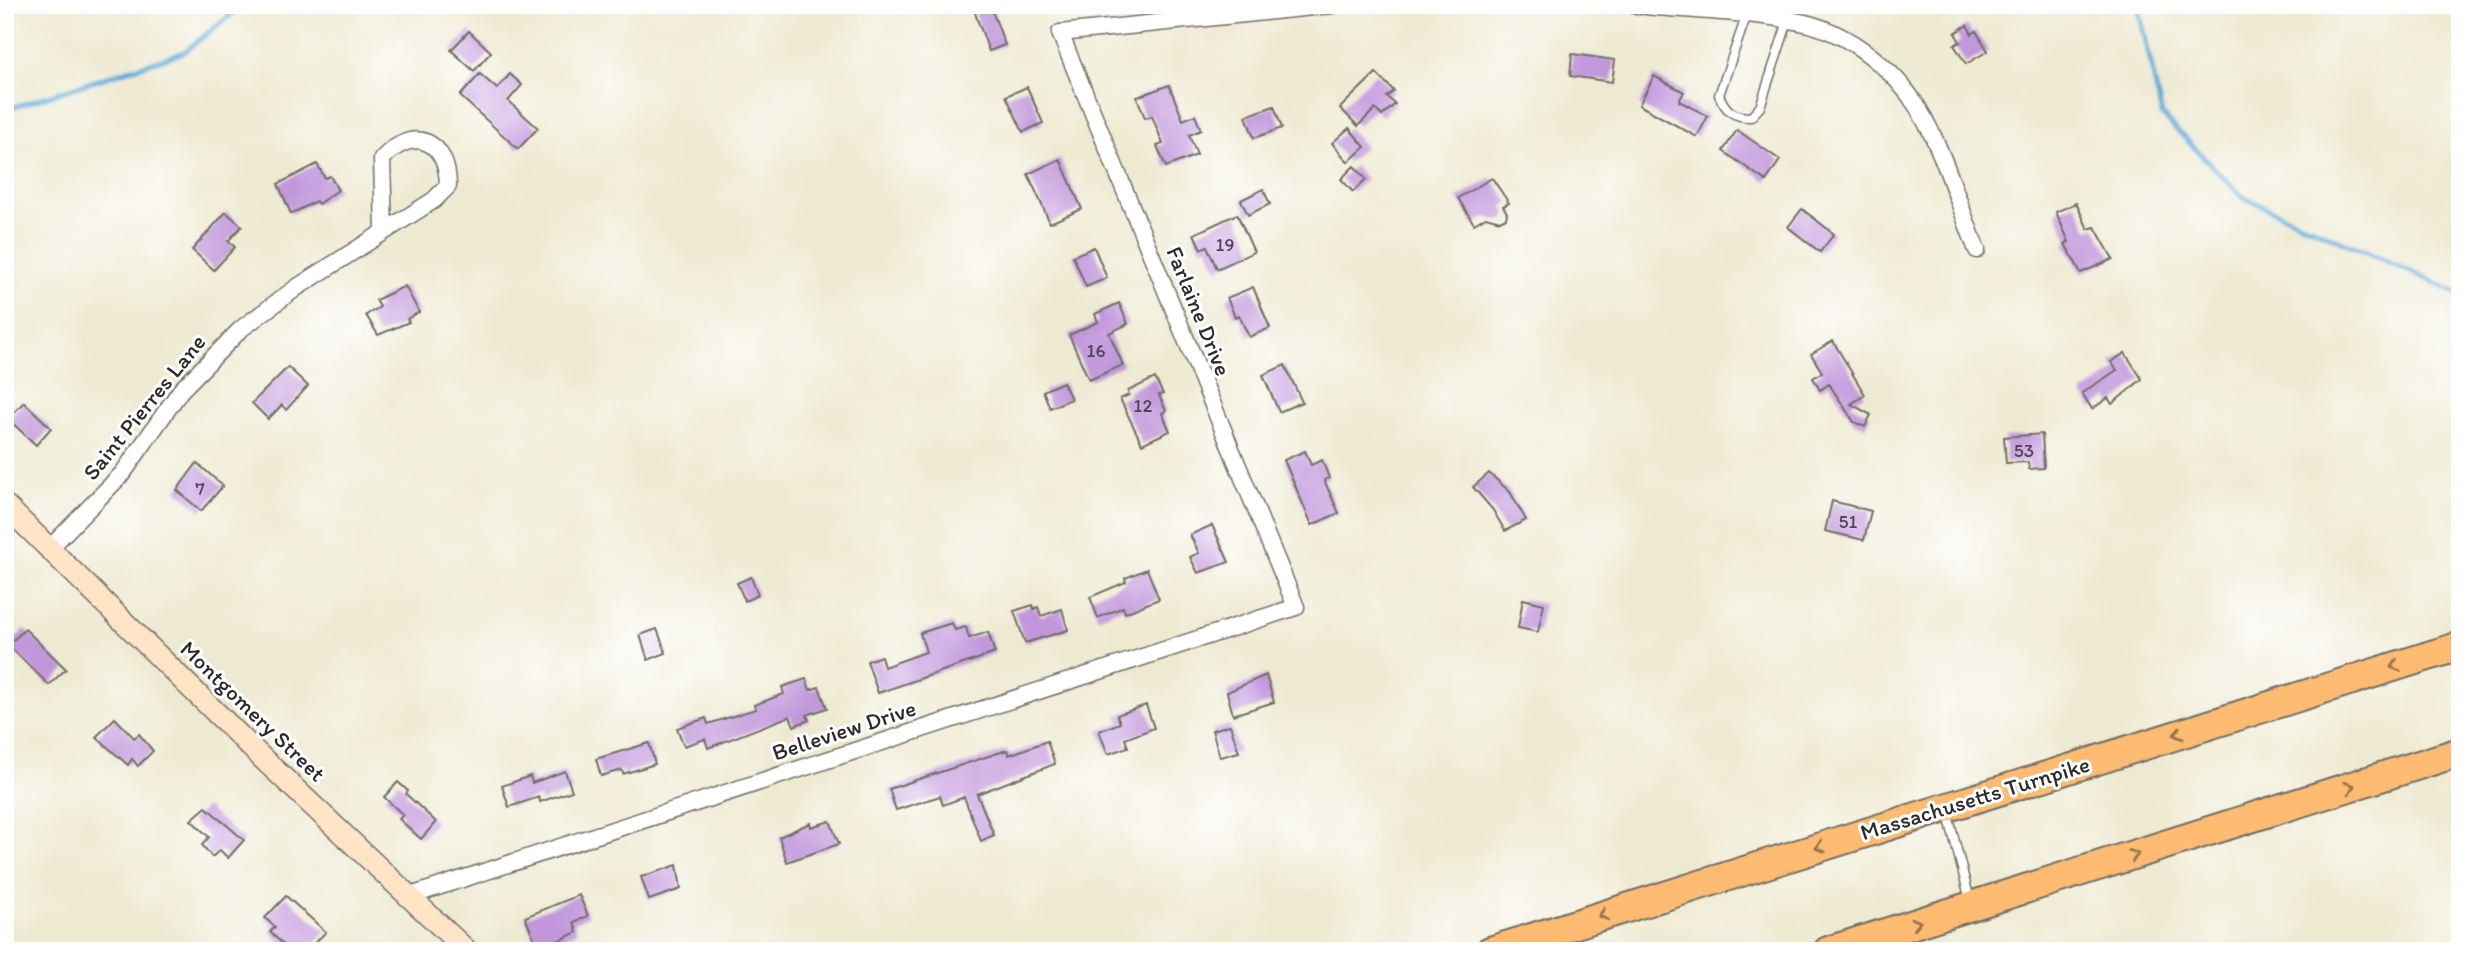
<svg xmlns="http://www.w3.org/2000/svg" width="2465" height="956" viewBox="0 0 2465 956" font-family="Itim,sans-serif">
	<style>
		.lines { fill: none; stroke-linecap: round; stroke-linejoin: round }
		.stream { stroke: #61acd9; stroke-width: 5 }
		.building { fill: #c196db }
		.service-casing { stroke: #6f6e65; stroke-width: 11 }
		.minor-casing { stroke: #6f6e65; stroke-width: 19 }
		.secondary-casing { stroke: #6f6e65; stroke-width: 24 }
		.motorway-casing { stroke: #6f6e65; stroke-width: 32 }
		.service { stroke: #fff; stroke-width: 8 }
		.minor { stroke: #fff; stroke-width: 16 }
		.secondary { stroke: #ffe4c6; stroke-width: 21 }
		.motorway { stroke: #febb71; stroke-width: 28 }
		.oneway { stroke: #94734e }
		.labels { text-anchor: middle; stroke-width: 6; stroke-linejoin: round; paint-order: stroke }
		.number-label { font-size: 19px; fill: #504657 }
		.street-label { font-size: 23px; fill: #2b2b2b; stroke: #fff }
	</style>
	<rect width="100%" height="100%" fill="#fff"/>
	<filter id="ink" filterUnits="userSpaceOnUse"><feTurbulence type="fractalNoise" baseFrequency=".0143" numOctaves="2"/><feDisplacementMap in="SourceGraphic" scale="14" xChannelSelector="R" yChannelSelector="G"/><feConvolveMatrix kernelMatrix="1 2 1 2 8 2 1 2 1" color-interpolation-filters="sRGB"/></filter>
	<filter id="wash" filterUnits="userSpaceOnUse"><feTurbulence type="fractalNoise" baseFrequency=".00686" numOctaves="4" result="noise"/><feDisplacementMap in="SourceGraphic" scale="28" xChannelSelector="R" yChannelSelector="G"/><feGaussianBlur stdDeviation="1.57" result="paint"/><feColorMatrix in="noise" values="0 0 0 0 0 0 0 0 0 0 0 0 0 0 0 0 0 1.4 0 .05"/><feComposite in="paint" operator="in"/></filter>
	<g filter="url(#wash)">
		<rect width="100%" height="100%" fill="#eeead1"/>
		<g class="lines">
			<g class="stream">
				<polyline points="2138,5 2162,115 2243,197 2460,294"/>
				<polyline points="5,110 184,52 243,5"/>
			</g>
		</g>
		<g id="blocks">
			<g class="building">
				<polygon points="972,5 990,5 1005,45 989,51"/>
				<polygon points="1967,25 1972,34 1976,31 1988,51 1966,64 1954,45 1960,42 1955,33"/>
				<polygon points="469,31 491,52 474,71 451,50"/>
				<polygon points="1572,54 1615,60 1612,82 1570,76"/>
				<polygon points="1376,73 1394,91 1387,97 1395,104 1382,116 1375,109 1358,126 1340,108"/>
				<polygon points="480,74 497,89 510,74 522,85 508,101 538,128 518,149 460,96"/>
				<polygon points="1654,76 1684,92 1679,101 1708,116 1697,137 1639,105"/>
				<polygon points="1169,85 1183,120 1195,115 1201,130 1189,135 1197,155 1166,167 1157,146 1163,144 1152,116 1145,118 1137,97"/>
				<polygon points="1027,87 1043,123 1023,132 1006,96"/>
				<polygon points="1274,106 1282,128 1254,138 1246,116"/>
				<polygon points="1349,128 1365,147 1348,162 1332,143"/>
				<polygon points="1737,130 1780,160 1766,181 1723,151"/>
				<polygon points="1060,159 1082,209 1050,223 1028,174"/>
				<polygon points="317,164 325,178 330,176 338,190 318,204 316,201 291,214 278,184"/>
				<polygon points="1354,166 1366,179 1353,192 1341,179"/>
				<polygon points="1492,178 1509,203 1503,206 1507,213 1506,218 1500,221 1486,217 1474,224 1458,198"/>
				<polygon points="1263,189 1270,204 1248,215 1241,200"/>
				<polygon points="2076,203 2088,229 2095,227 2113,259 2081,273 2065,244 2069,242 2056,212"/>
				<polygon points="1802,209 1834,234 1820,252 1788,227"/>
				<polygon points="226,212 242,226 228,241 235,247 214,270 192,250"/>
				<polygon points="1237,214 1254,252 1217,269 1207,246 1201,249 1194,234"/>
				<polygon points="1094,247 1107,278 1086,287 1073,256"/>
				<polygon points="405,286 419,312 407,319 409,322 378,335 366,315 380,307 376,300"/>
				<polygon points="1253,287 1270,328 1249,337 1239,315 1235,317 1227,298"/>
				<polygon points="1119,303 1128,324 1109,333 1123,365 1089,380 1069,335 1098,322 1095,314"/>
				<polygon points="1833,341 1865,395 1851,404 1871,415 1865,427 1854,422 1829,384 1820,390 1813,378 1822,372 1811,354"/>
				<polygon points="2125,353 2142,379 2112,404 2108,398 2092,409 2082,393 2117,370 2111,362"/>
				<polygon points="1285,365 1302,402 1279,412 1263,375"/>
				<polygon points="288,367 308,386 286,410 282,405 268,419 252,403"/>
				<polygon points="1155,378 1163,394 1159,395 1166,411 1162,413 1170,431 1142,444 1120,399 1129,395 1128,391"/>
				<polygon points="1063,382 1071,399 1050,408 1043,391"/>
				<polygon points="24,402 51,428 36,445 8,419"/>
				<polygon points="2042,434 2044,468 2029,469 2028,462 2006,463 2004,437"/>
				<polygon points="1305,451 1311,465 1322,460 1329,478 1324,480 1339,513 1312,525 1284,460"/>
				<polygon points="197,463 223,486 201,511 177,490"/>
				<polygon points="1489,473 1510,492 1526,520 1505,531 1493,510 1473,487"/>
				<polygon points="1832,501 1871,511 1864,540 1825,531"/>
				<polygon points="1212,525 1229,562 1198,573 1190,557 1199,553 1190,535"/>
				<polygon points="1147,569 1159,599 1125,613 1123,607 1098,618 1090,597 1126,582 1125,578"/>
				<polygon points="751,577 758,595 745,601 737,583"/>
				<polygon points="1523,599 1544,604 1538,632 1518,628"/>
				<polygon points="1033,605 1034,609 1038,607 1041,616 1062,609 1068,630 1025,643 1014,611"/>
				<polygon points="952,623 955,630 966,627 969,638 988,632 995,653 878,693 867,661 881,656 884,667 926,652 920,633"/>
				<polygon points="25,629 66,669 49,685 8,645"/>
				<polygon points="657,629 666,653 648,660 640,635"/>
				<polygon points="1266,675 1274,702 1233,715 1227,692"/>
				<polygon points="806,679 810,690 819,687 827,708 807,715 809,720 794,726 790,716 708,748 705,739 684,746 677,728 706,718 708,724 756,709 754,705 784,694 782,687"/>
				<polygon points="1146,705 1154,728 1125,739 1128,747 1108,754 1099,731 1120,723 1117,715"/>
				<polygon points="115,718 134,738 139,734 153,751 138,766 132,759 128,765 96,737"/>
				<polygon points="1230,725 1239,752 1220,757 1212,730"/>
				<polygon points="1047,741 1055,764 977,794 994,835 981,841 964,797 943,805 940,796 896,810 889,789 1007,750 1009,755"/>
				<polygon points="649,743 655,764 623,774 622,770 601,776 596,759"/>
				<polygon points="565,771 572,791 540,802 539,797 509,807 502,786 530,776 532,783"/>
				<polygon points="398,782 408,791 406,794 436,822 421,839 399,819 403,815 384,797"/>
				<polygon points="206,807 244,840 228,858 220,850 212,857 202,845 209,837 191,820"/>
				<polygon points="830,821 839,844 787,862 779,837 810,823 811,827"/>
				<polygon points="677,865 681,889 649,900 641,877"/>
				<polygon points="579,895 588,916 574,922 577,932 539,950 525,917"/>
				<polygon points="286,896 326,932 306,951 290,951 270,932 275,927 265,918"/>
			</g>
		</g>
	</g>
	<g filter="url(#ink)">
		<use href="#blocks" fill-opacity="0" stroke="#6f6e65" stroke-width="2"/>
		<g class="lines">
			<defs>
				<g id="service">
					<path d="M1746 17 1719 95C1726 111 1733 117 1751 117L1760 107 1788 21"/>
					<polyline points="1947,811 1970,900"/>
				</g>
				<g id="minor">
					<path d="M1636 5C1691 11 1751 11 1805 23 1849 33 1895 70 1918 108 1944 151 1958 203 1977 250"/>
					<path d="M50 548 123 473 181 390 241 329 296 288 434 200 448 186C448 141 414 124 382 159L384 231"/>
					<polyline points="407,897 1296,607 1060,33 1332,5"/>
				</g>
				<polyline id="secondary" points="5,505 259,755 467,951"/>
				<g id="motorway">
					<polyline points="1490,951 2460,646"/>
					<polyline points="1828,951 2460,752"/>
				</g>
			</defs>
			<use href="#service" class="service-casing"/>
			<use href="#minor" class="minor-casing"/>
			<use href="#secondary" class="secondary-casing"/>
			<use href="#motorway" class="motorway-casing"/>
			<use href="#service" class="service"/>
			<use href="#minor" class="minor"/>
			<use href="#secondary" class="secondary"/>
			<use href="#motorway" class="motorway"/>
		</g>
		<defs><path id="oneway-chevron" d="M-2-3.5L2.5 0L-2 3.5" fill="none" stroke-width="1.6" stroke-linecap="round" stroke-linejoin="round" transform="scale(1.75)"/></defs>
		<g class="oneway">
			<use href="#oneway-chevron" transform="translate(2395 666) rotate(163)"/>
			<use href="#oneway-chevron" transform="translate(2178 734) rotate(163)"/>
			<use href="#oneway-chevron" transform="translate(2350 787) rotate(-18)"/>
			<use href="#oneway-chevron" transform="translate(1820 847) rotate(162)"/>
			<use href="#oneway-chevron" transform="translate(2134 855) rotate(-18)"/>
			<use href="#oneway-chevron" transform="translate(1603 915) rotate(162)"/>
			<use href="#oneway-chevron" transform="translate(1916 923) rotate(-17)"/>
		</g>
	</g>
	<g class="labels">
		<g class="number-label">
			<text x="1225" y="251">19</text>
			<text x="1096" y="357">16</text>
			<text x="1143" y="412">12</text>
			<text x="2024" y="457">53</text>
			<text x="200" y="495">7</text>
			<text x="1848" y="528">51</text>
		</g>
		<g class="street-label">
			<text transform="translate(1199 311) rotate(68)" y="8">Farlaine Drive</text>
			<text transform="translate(144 407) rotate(-51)" y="8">Saint Pierres Lane</text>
			<text transform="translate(253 711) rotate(44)" y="8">Montgomery Street</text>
			<text transform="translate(844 730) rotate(-18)" y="8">Belleview Drive</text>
			<text transform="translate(1975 798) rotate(-17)" y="8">Massachusetts Turnpike</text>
		</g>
	</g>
	<rect width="2465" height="956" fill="none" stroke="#fff" stroke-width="28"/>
</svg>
